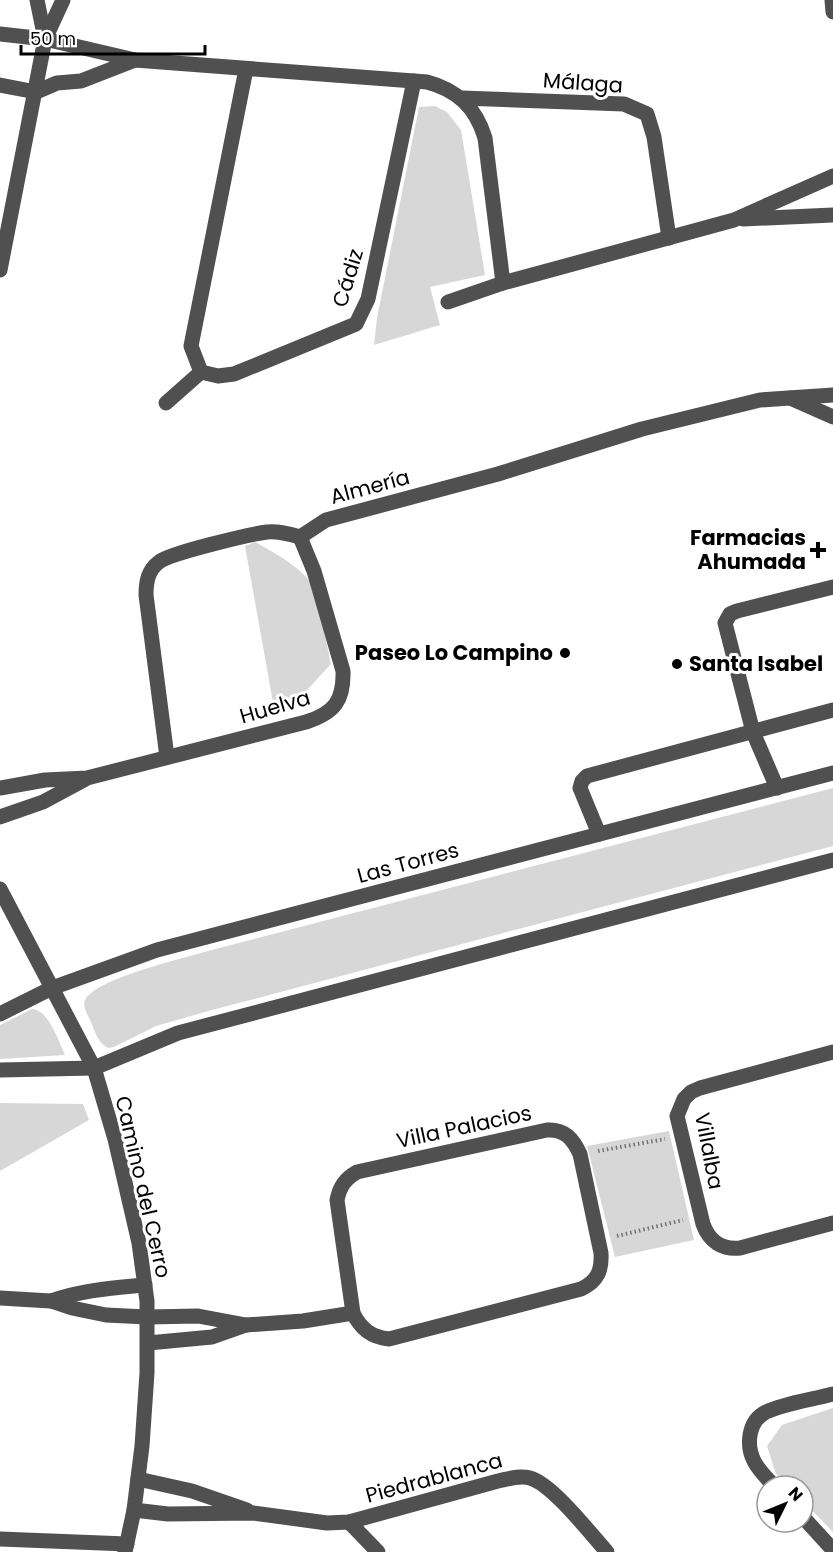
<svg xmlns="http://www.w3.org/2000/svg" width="833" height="1552" viewBox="0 0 833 1552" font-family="Poppins,sans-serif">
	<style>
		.green { fill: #d7d7d7 }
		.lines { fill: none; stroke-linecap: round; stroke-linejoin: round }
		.path { stroke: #727272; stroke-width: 4; stroke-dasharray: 1.5 3; stroke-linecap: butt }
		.minor { stroke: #505050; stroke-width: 15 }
		.poi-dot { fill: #000; stroke: #fff; stroke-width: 2 }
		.labels { text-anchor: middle; stroke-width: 6; stroke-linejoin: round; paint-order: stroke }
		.street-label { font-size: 21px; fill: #000; stroke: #fff }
		.poi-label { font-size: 21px; font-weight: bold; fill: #000; stroke: #fff; text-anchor: end }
	</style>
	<rect width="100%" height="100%" fill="#fff"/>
	<g class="green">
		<polygon points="435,106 447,112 461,130 485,275 430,287 440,325 374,345 377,318 419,107"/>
		<path d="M255 542C273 552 294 563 308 579 320 595 326 643 331 664L308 689 302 701 274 708 245 546Z"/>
		<path d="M833 788V846L212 1010 156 1026 114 1047 108 1048C98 1043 95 1032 91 1022 88 1015 82 1007 85 1000 95 979 181 959 204 952Z"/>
		<path d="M32 1009C48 1009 59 1042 65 1055L0 1059V1025Z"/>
		<polygon points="0,1103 83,1104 89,1120 0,1171"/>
		<polygon points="669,1131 694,1240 615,1257 587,1146"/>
		<polygon points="833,1408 833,1532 803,1501 803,1486 788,1486 776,1474 767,1446 782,1425"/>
	</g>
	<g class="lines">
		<g class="path">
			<polyline points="598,1151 665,1139"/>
			<polyline points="617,1236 683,1220"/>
		</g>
		<g class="minor">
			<polyline points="37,0 45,39"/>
			<polyline points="832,0 833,12"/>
			<path d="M0 34 45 39 135 60 427 82C458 90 476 108 485 138L503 283"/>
			<polyline points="246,69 191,346 201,372 218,376 234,374 356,324 368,299 414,81"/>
			<polyline points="0,85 36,92 57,83 81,81 135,60"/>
			<polyline points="462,98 624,104 647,114 654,137 669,238"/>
			<polyline points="743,219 833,215"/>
			<polyline points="0,270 45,39 63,0"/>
			<polyline points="448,302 503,283 734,220 833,176"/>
			<polyline points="790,398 833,417"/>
			<polyline points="166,403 201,372"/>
			<polyline points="300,537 326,520 498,474 642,429 760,400 833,395"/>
			<path d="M167 757 146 595C146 582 148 570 159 562 170 553 251 534 267 532 278 531 289 534 300 537"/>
			<path d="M0 788 45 780 87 778 306 722C334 713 344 701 343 671L314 571 300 537"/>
			<polyline points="777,788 753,732 725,623 730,614 737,611 833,587"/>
			<polyline points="0,817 43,802 84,780"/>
			<polyline points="599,834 580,788 582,781 587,776 833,710"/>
			<polyline points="0,889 94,1068 115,1139 139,1243 147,1301 147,1373 142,1446 134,1510 125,1552"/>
			<polyline points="0,1014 52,988 157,950 833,773"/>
			<path d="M833 1052 700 1088 691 1092 684 1099 677 1116 703 1224C709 1241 722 1250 740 1248L833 1223"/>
			<polyline points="0,1070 94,1068 178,1033 833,860"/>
			<path d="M547 1130C565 1129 573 1139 580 1154L601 1253C602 1270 598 1281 581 1289L389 1339C371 1337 361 1329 353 1313L337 1200C340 1186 345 1179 357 1172Z"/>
			<polyline points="0,1298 51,1301 72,1308 106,1315 147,1317 198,1316 246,1325 303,1321 353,1313"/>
			<path d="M51 1301C82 1290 113 1288 145 1285"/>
			<polyline points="148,1343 212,1337 246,1325"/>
			<polyline points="138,1479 192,1491 247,1510"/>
			<path d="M774 1486C767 1478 759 1471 754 1461 746 1445 748 1421 766 1412 786 1403 811 1400 833 1394"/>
			<path d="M134 1510 168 1514 253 1513 327 1523 349 1522 498 1481C508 1479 519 1475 530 1478 552 1484 590 1533 607 1552"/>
			<polyline points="803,1517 833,1550"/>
			<polyline points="349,1522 378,1552"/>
			<polyline points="0,1539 127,1544"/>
		</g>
	</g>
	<g class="poi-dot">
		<path d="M815 541h6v6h6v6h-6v6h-6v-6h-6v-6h6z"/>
		<circle cx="565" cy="653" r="6"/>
		<circle cx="677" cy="664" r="6"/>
	</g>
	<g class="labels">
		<g class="street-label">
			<text transform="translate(583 83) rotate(4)" y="7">Málaga</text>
			<text transform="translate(348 278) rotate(-73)" y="7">Cádiz</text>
			<text transform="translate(370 487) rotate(-15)" y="7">Almería</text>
			<text transform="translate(275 707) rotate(-16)" y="7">Huelva</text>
			<text transform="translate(408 863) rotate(-15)" y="7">Las Torres</text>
			<text transform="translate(464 1127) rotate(-12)" y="7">Villa Palacios</text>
			<text transform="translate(709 1151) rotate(79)" y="7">Villalba</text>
			<text transform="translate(143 1187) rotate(77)" y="7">Camino del Cerro</text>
			<text transform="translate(434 1478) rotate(-15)" y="7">Piedrablanca</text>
		</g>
		<g class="poi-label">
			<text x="806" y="545">Farmacias<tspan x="806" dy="24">Ahumada</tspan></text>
			<text x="553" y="660">Paseo Lo Campino</text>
			<text x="689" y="671" text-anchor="start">Santa Isabel</text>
		</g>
	</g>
	<g transform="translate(785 1504) rotate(47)"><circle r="28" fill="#ffffff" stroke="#999999" stroke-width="1.5"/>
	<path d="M0-4.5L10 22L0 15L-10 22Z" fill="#000000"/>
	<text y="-9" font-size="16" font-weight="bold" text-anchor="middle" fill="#000000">N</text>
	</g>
	<path d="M21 45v9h184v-9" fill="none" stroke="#000000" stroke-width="3"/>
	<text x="30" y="45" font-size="18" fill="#000000" stroke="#ffffff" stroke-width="4.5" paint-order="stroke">50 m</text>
</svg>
